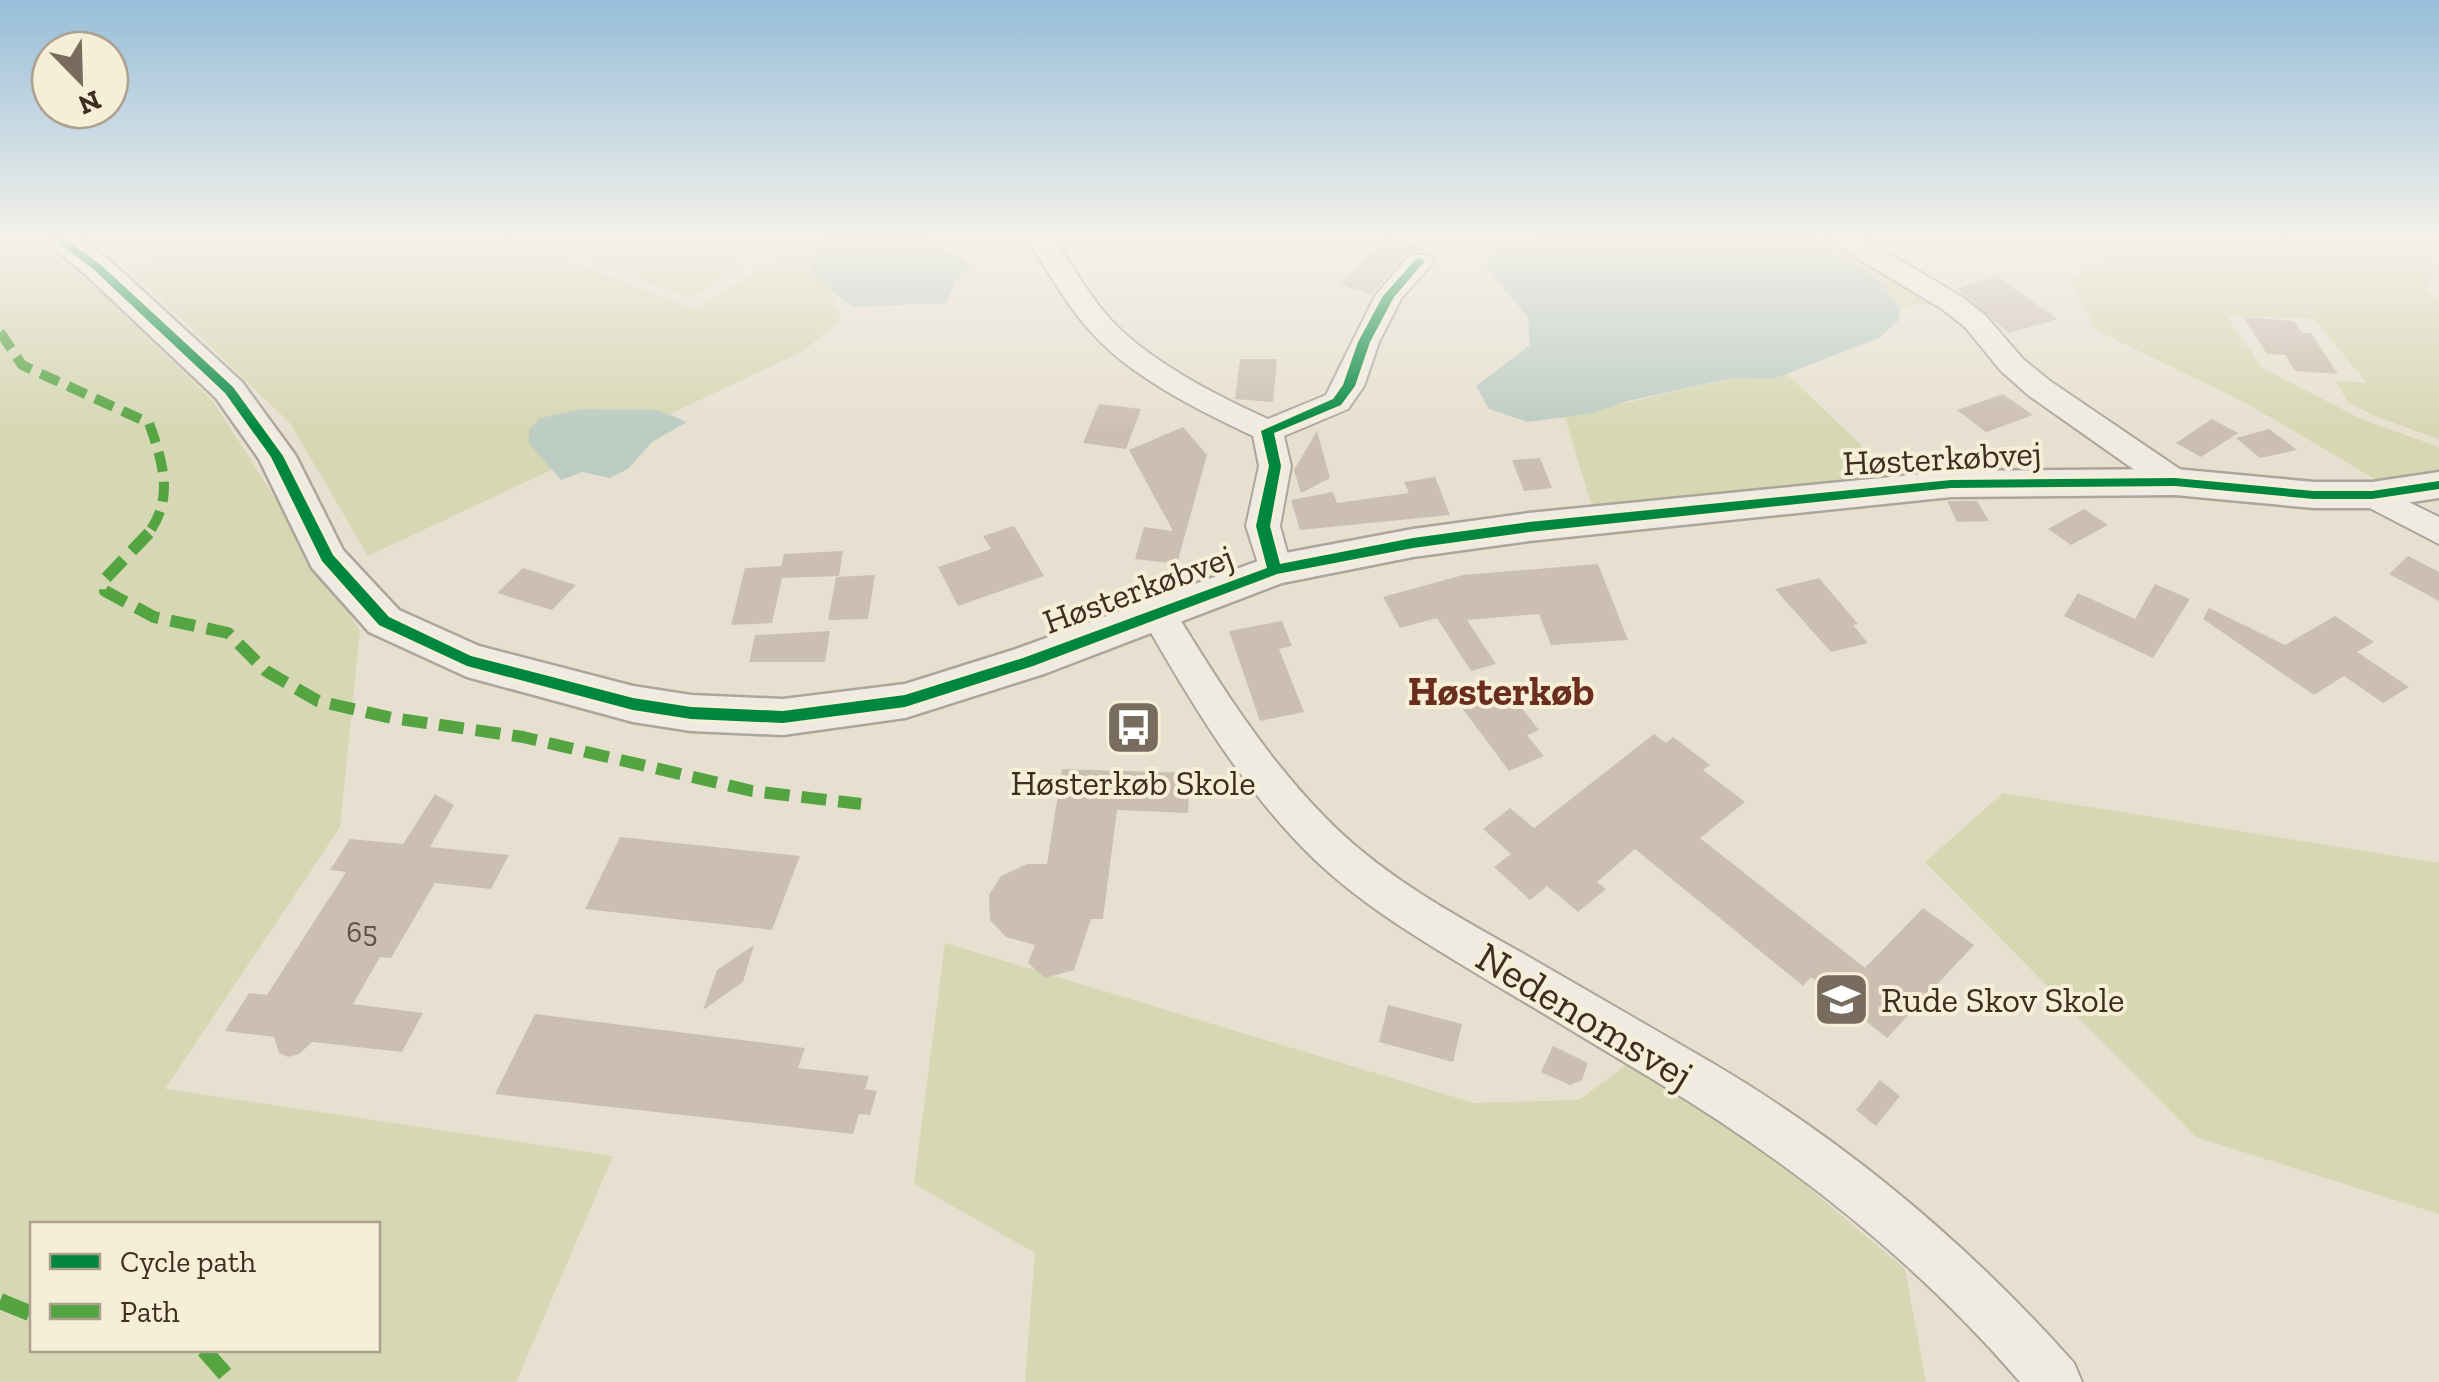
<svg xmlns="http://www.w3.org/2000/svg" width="2439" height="1382" viewBox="0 0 2439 1382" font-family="'Zilla Slab',serif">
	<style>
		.green { fill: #d6d7b3; fill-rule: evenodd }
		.water { fill: #bcccc2 }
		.building { fill: #cbbfb2 }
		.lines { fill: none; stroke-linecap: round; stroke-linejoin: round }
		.minor-casing { stroke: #ada599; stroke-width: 4 }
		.tertiary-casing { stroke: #ada599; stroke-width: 5 }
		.minor { fill: #efebe3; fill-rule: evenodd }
		.tertiary { fill: #efebe3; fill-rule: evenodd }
		.quiet-far2 { stroke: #54a441; stroke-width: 10; stroke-dasharray: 20 10; stroke-linecap: butt }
		.quiet-far1 { stroke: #54a441; stroke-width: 12; stroke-dasharray: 25 12; stroke-linecap: butt }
		.quiet { stroke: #54a441; stroke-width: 16; stroke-dasharray: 32 16; stroke-linecap: butt }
		.cycleway-casing { stroke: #f7eed8; stroke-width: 6 }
		.cycleway { fill: #00873e; fill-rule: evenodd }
		.labels { text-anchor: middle; stroke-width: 8; stroke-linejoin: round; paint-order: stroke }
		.number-label { font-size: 30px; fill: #605244 }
		.street-label { font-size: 35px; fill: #3d2e20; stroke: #f7eed8 }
		.poi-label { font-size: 35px; fill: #3d2e20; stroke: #f7eed8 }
		.quarter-label { font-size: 40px; font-weight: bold; fill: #6b2e1e; stroke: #f7eed8 }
		.near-street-label { font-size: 42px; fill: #3d2e20; stroke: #f7eed8 }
	</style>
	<rect width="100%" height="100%" fill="#e7e0d1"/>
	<g class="green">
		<path d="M0 238H29L102 293 213 401 360 631 340 827 165 1089 613 1156 516 1382H0ZM32 1224H378V1350H32Z"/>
		<path d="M506 238 695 309 808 239 842 319 802 352 368 556 290 423 125 265C252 238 378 238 506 238Z"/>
		<polygon points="535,238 677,238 745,262 691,298"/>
		<polygon points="1812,238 1844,238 1853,249 1941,303 1900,307 1879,281"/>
		<polygon points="2140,238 2305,238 2340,259 2436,250 2427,292 2439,300 2439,439 2372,415 2348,402 2335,381 2367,383 2314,319 2226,315 2261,367 2363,420 2439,447 2439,473 2380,482 2246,403 2096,330 2070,279"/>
		<polygon points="1786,373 1895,478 1593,510 1565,417 1733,378 1773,379"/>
		<polygon points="2003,793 2439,863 2439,1214 2196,1137 1925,862"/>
		<polygon points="945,943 1474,1103 1579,1100 1630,1062 1767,1153 1905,1269 1926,1382 1025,1382 1035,1253 914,1184"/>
	</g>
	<g class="water">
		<polygon points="827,238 923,238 965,259 969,268 956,280 946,303 852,307 815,276 810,259"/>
		<polygon points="1545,238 1812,238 1879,281 1900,307 1899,320 1879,338 1773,379 1732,378 1628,401 1589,414 1528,422 1489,409 1476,386 1530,345 1528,318 1485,265 1493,248"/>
		<polygon points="582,409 658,410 687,422 652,442 628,469 610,478 582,472 561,480 529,443 529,430 540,418"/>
	</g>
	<g class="building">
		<polygon points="1388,238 1427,248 1407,253 1371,295 1340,284"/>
		<polygon points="1996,276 2058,319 2009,333 1957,289"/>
		<polygon points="2243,317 2294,321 2302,333 2311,333 2338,374 2295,371 2285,355 2267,354"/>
		<polygon points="1240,359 1277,359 1273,402 1235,399"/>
		<polygon points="2003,394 2033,415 1986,432 1957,410"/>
		<polygon points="1099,404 1141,409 1126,449 1083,443"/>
		<polygon points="2212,419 2238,433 2201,457 2176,443"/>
		<polygon points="1183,427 1207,455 1177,564 1135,559 1144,527 1173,531 1129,450"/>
		<polygon points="2269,429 2297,450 2260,458 2236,438"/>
		<polygon points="1317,431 1330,478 1301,493 1294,470"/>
		<polygon points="1540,458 1552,488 1524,491 1512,460"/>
		<polygon points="1435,477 1450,515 1300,530 1291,500 1333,492 1337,503 1409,493 1404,482"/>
		<polygon points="1947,501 1977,501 1989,521 1957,522"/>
		<polygon points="2084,509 2108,525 2071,545 2048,529"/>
		<polygon points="1014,526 1044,576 958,606 938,567 991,549 983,536"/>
		<polygon points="843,551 839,576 782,578 772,623 731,625 745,568 781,566 784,554"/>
		<polygon points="2408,556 2439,572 2439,601 2389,574"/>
		<polygon points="1598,564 1628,640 1551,645 1539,614 1467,620 1496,664 1471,671 1437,618 1400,628 1383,597 1463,575"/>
		<polygon points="523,568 576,585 552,610 497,593"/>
		<polygon points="875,575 868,619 828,620 836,577"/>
		<polygon points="1819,578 1858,624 1853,625 1868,643 1831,652 1775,589"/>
		<polygon points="2155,584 2190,599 2153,658 2064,616 2078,593 2135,619"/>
		<polygon points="2209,608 2285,645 2335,616 2374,642 2357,652 2409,687 2383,703 2344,676 2314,695 2203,619"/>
		<polygon points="1282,621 1292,646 1279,649 1304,712 1260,721 1229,631"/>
		<polygon points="830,631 825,662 749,662 755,635"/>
		<polygon points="1502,683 1539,730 1527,735 1544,756 1509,771 1456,700"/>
		<polygon points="1654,734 1666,743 1673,737 1710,765 1703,770 1745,802 1700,838 1865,968 1923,908 1974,945 1887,1038 1811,977 1803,986 1635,849 1597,882 1606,889 1578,912 1547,886 1530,900 1494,867 1511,854 1483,829 1510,808 1534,828"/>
		<polygon points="1062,769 1190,773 1188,813 1117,810 1103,919 1091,919 1074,970 1045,978 1028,963 1035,945 1006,937 990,920 989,895 1001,876 1027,864 1047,864"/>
		<polygon points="435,794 454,805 430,847 509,855 491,889 435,883 391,958 380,957 353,1004 423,1013 402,1052 312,1042 299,1054 288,1057 279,1053 274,1037 225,1031 249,993 267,995 346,872 330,870 350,839 403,844"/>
		<polygon points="620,837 800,856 772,930 585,909"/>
		<polygon points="754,945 743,982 703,1010 717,970"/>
		<polygon points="1388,1005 1462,1024 1453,1062 1379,1042"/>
		<polygon points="535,1014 805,1048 798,1068 869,1076 865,1089 877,1091 870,1115 859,1114 853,1134 495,1094"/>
		<polygon points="1553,1046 1588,1063 1582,1080 1570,1085 1541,1072"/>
		<polygon points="1880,1080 1900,1096 1876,1126 1856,1110"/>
	</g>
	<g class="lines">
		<defs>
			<g id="minor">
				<path d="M1027 238H1053C1072 265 1089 296 1111 320 1149 361 1217 396 1268 419L1326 395 1375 296 1410 255H1430L1434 261 1401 299 1379 342 1364 386 1348 409 1284 436 1291 466 1280 526 1292 570 1287 579 1275 582 1263 579 1246 526 1259 466 1253 436C1200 411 1131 377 1092 333 1067 306 1046 269 1027 238Z"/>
				<polygon points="1830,238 1862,238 1962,297 1985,315 2023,359 2050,381 2187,474 2191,482 2187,490 2175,493 2163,490 2028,395 2001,371 1965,327 1942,309 1834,244"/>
				<polygon points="2372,484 2439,517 2439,544 2360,503 2356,495 2360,487"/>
				<path d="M1157 599 1170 603C1220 685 1271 767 1341 833 1395 883 1460 918 1524 954 1587 991 1651 1027 1714 1064 1849 1144 1970 1246 2074 1363L2082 1382H2020C1917 1262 1789 1161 1654 1080 1600 1048 1547 1015 1492 983 1430 945 1366 909 1313 858 1241 788 1189 699 1139 612L1144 603Z"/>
			</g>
			<polygon id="tertiary" points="40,238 77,238 108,259 242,382 296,456 343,550 399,610 479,646 633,686 691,695 783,699 905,684 1013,650 1275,555 1413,529 1529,513 1951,471 2175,469 2314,482 2372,482 2439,472 2439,498 2372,508 2314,508 2175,495 1951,497 1529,541 1413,557 1282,583 1044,674 905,718 783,735 691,731 633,722 467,677 369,632 312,568 259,459 216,398 84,273"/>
		</defs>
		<use href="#minor" class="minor-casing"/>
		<use href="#tertiary" class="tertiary-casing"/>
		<use href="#minor" class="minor"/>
		<use href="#tertiary" class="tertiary"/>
		<path class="quiet-far2" d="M0 332 22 365 149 423C163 463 175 499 147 535"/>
		<polyline class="quiet-far1" points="149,533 105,579 105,591 154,617 228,633 266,671 318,701 392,718 523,737 752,791 861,804"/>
		<g class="quiet">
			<polyline points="0,1301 32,1314"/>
			<polyline points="204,1350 232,1382"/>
		</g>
		<defs>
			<polygon id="cycleway" points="51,238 63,238 100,264 233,387 283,456 333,555 389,617 471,656 633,698 691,707 783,711 905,695 1023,658 1267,568 1256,526 1269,466 1261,431 1333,399 1343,385 1358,342 1383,296 1416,259 1420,258 1425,261 1394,297 1370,342 1355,386 1341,405 1274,433 1281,466 1270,526 1280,564 1413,538 1529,522 1951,480 2175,478 2314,491 2372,491 2439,481 2439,489 2372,499 2314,499 2175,486 1951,488 1529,532 1413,548 1277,574 1033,666 905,707 783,723 691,719 633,710 467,666 379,625 322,561 271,457 225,393 92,268"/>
		</defs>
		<use href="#cycleway" class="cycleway-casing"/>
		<use href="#cycleway" class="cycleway"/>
	</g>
	<linearGradient id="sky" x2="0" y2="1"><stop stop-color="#96bed9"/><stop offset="0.55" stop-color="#f4f1ea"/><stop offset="1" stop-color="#f4f1ea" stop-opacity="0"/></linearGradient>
	<rect width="2439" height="431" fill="url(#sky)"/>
	<defs>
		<symbol id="bus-square" viewBox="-11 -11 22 22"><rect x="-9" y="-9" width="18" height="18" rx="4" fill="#786c5e" stroke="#f7eed8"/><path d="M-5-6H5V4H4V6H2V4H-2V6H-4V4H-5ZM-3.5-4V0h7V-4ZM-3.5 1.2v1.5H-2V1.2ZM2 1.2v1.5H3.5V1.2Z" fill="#fff"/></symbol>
		<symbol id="school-square" viewBox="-11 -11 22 22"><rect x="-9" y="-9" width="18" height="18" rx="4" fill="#786c5e" stroke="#f7eed8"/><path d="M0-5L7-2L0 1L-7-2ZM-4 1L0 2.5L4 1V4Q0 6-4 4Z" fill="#fff"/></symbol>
	</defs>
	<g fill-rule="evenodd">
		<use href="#bus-square" x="1102" y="696" width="63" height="63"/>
		<use href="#school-square" x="1810" y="968" width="63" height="63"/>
	</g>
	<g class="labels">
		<g class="number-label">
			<text x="362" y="942">65</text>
		</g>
		<g class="street-label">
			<text transform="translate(1942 458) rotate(-3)" y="12">Høsterkøbvej</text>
			<text transform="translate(1138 589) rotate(-20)" y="12">Høsterkøbvej</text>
		</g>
		<g class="poi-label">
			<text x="1133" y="795">Høsterkøb Skole</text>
			<text x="1881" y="1012" text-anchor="start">Rude Skov Skole</text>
		</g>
		<g class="quarter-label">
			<text x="1501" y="705">Høsterkøb</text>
		</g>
		<g class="near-street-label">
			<text transform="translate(1585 1015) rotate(31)" y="15">Nedenomsvej</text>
		</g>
	</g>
	<rect x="30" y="1222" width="350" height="130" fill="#f7eed8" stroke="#ada18e" stroke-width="2.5"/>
	<rect x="50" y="1254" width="50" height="15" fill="#00873e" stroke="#ada18e" stroke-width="2.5"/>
	<text x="120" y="1272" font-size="30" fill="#3d2e20">Cycle path</text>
	<rect x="50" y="1304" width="50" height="15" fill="#54a441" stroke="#ada18e" stroke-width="2.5"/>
	<text x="120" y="1322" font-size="30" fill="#3d2e20">Path</text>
	<g transform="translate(80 80) rotate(157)"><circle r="48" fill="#f7eed8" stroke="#ada18e" stroke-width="2.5"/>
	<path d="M0-8L18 38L0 25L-18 38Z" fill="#786c5e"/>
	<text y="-15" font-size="28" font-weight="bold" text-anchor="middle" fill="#3d2e20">N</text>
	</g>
</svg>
